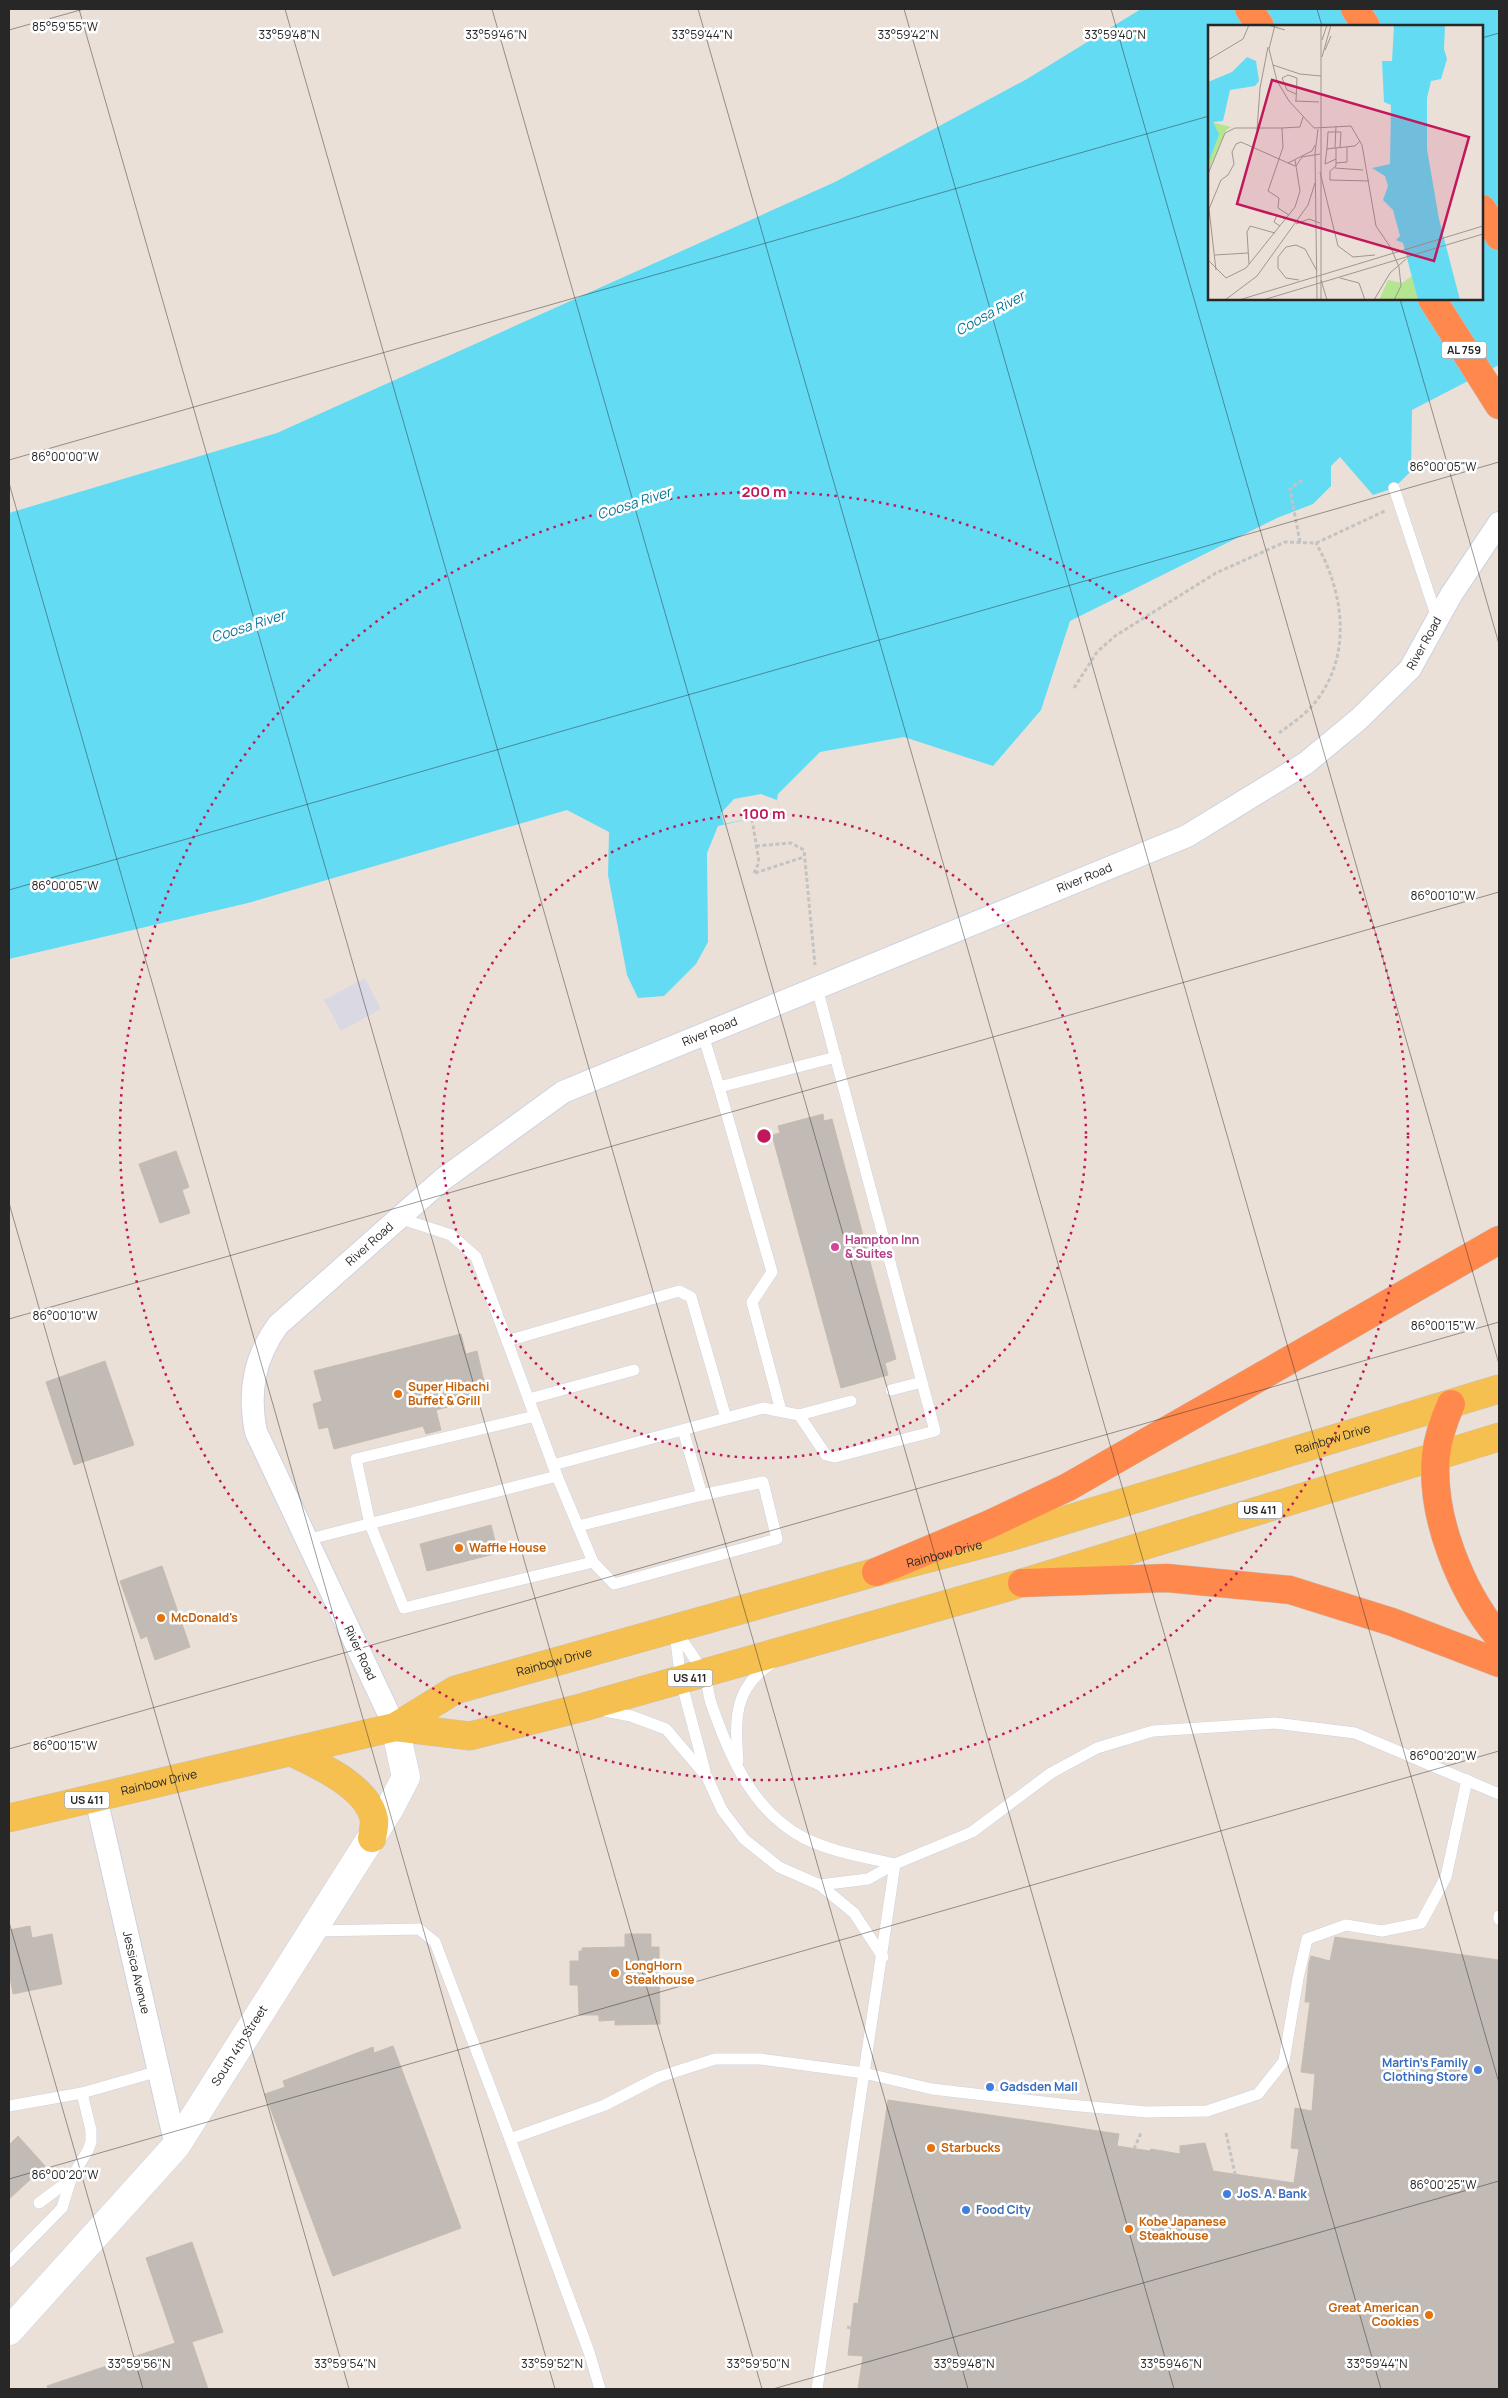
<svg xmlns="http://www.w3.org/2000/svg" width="1508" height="2398" viewBox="0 0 1508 2398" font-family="Manrope,sans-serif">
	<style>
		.industrial { fill: #dad8e2 }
		.water { fill: #63dbf3; fill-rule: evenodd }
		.pier { fill: #ebe0d7 }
		.building { fill: #c2bab4; stroke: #c5bcb1 }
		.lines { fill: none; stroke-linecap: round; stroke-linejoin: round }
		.service-casing { stroke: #ccd2e1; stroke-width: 12 }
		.minor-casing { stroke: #ccd2e1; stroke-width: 24 }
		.tertiary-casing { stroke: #ccd2e1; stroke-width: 29 }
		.primary-casing { stroke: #c3c3c3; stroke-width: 29 }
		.motorway-casing { stroke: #c3c3c3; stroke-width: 29 }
		.path { stroke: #c3c3c3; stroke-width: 3; stroke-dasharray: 4 2.5; stroke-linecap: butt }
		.service { stroke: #fff; stroke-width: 11 }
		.minor { stroke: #fff; stroke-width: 22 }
		.tertiary { stroke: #fff; stroke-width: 28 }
		.primary { stroke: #f6c050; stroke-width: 28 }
		.motorway { stroke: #ff894d; stroke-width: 28 }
		.ticks { fill: none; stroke: #272727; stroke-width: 1; stroke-opacity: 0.45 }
		.ring { fill: none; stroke: #c2185b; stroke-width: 2.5; stroke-dasharray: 2.5 5 }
		.hotel-dot { fill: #d1479c; stroke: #fff; stroke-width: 2 }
		.food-dot { fill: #e8710a; stroke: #fff; stroke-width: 2 }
		.shop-dot { fill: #3f7fe0; stroke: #fff; stroke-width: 2 }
		.labels { text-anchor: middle; stroke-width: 5; stroke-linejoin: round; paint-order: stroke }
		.shield { fill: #fff; stroke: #686868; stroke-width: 1 }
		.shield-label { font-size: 11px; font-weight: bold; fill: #272727 }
		.street-label { font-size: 12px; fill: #272727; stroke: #fff }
		.hotel-label { font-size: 12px; font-weight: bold; fill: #b23c85; stroke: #fff; text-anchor: start }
		.food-label { font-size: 12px; font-weight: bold; fill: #c56008; stroke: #fff; text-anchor: start }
		.shop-label { font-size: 12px; font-weight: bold; fill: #366cbe; stroke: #fff; text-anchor: start }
		.water-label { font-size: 14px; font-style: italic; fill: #07769a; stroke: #fff }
		.inset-road { fill: none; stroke: #9d9691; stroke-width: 1 }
		.view { fill: #c2185b; fill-opacity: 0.15; stroke: #c2185b; stroke-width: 2.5 }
		.inset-edge { fill: none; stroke: #272727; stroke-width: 2.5 }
		.ticks-label { font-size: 12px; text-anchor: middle; fill: #272727; stroke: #fff; stroke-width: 5; stroke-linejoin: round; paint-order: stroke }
		.centre { fill: #c2185b; stroke: #fff; stroke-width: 2.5 }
		.ring-label { font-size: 15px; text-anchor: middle; font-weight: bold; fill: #c2185b; stroke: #fff; stroke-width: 5; stroke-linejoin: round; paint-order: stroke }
	</style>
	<rect width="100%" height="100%" fill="#ebe0d7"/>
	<polygon class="industrial" points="365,978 381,1009 341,1031 324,1000"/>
	<path class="water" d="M1141 9H1499V365L1412 410 1411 471 1394 488 1373 495 1340 457 1331 466V486L1313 504 1277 518 1070 621 1041 710 993 766 904 737 820 752 778 794 777 800 781 812 718 826 707 853 708 942 696 964 664 996 638 998 627 975 608 875 609 832 567 810 248 903 9 959V513L277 433 835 182 1027 79ZM1209 26H1482V299H1209Z"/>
	<polygon class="pier" points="761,794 777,800 781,812 724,824 721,813 734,799"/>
	<g class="building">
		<polygon points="823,1114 824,1121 832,1119 896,1359 885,1363 888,1375 841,1388 772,1135 780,1133 778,1126"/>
		<polygon points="176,1151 189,1187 182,1190 190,1213 160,1223 139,1164"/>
		<polygon points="461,1334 466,1354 477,1351 485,1386 474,1388 477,1399 436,1410 441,1430 426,1434 423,1426 334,1449 328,1427 319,1429 313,1404 322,1401 314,1371"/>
		<polygon points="105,1361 134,1445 74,1465 46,1382"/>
		<polygon points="491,1525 498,1553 427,1571 420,1544"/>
		<polygon points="162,1566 190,1647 155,1660 147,1636 141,1639 120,1581"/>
		<polygon points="30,1926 32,1938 52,1934 62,1984 13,1994 9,1972 9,1930"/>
		<polygon points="625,1934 651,1934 651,1947 659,1947 660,2024 615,2025 615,2020 599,2021 599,2015 579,2015 578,1985 570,1985 570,1961 579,1961 579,1951 582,1951 582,1948 625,1947"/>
		<polygon points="1335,1937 1499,1960 1499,2389 858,2389 863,2356 848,2355 854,2303 858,2304 888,2100 1119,2134 1117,2146 1150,2151 1151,2149 1180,2154 1180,2146 1205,2143 1213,2171 1294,2183 1299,2149 1291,2148 1295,2108 1312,2111 1315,2074 1301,2072 1310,2002 1305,2002 1309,1963 1311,1956 1330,1961"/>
		<polygon points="393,2046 461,2228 333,2276 265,2094 285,2087 283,2081 373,2047 374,2053"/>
		<polygon points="18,2136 45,2166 9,2199 9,2145"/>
		<polygon points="192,2242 223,2332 192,2342 208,2389 48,2389 47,2386 175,2343 146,2258"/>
	</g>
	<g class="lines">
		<defs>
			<g id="service">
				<polyline points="1394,488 1437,618"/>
				<polyline points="703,1035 719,1087 836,1057"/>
				<polyline points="719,1087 772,1272 752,1302 781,1411"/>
				<polyline points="507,1341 679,1291 691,1297 726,1418"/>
				<polyline points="891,1390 922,1382"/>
				<polyline points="529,1399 634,1370"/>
				<polyline points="799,1415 851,1401"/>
				<polyline points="535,1416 356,1459 370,1524 404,1608 593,1562 557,1476"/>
				<polyline points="553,1465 763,1408 799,1415 826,1455 835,1457 935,1431 817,988"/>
				<polyline points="578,1526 702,1495"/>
				<polyline points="306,1540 557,1476 476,1257 451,1235 399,1218"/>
				<polyline points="593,1562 614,1584 777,1539 763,1482 702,1495 683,1430"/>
				<path d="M674 1629C684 1643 696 1658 703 1674 708 1682 708 1694 711 1703 729 1755 752 1811 804 1838 832 1852 865 1857 895 1864"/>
				<polyline points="675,1633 681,1681 705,1771"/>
				<polyline points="600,1710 631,1716 666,1729 707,1777 722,1810 744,1839 779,1867 820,1885 854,1913 883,1957"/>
				<path d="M738 1761C735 1720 733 1688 772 1663"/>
				<polyline points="820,1885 868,1879 895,1864 972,1832 1051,1773 1097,1748 1153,1731 1275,1723 1355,1733 1499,1794"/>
				<polyline points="1499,1916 1499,1919"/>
				<polyline points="315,1931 419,1929 435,1942 510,2139"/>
				<polyline points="9,2106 82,2093 159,2071"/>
				<polyline points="39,2203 71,2179"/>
				<polyline points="9,2262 62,2208 71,2179 88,2150 91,2142 91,2130 82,2093"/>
				<polyline points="600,2389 589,2352 510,2139 605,2105 659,2077 715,2059 760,2059 864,2073 895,1864"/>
				<polyline points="817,2389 864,2073 932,2089 1069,2105 1147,2112 1207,2111 1258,2094 1284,2061 1298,1978 1307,1939 1346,1925 1382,1931 1421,1923 1446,1877 1467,1780"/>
			</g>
			<g id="minor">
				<path id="s1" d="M395 1727 256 1432C248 1392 254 1358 278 1325L442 1180 563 1092 1187 836 1306 763 1359 719 1410 669 1451 595 1499 523"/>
				<path id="s2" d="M96 1798 176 2146"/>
			</g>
			<g id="tertiary">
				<path id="s3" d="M9 2331 176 2146 390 1808 406 1777 395 1727"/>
			</g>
			<g id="primary">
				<polyline points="395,1727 470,1736 584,1707 1022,1583 1499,1437"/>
				<path d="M291 1752C317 1764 368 1787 374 1819 375 1824 373 1832 372 1838"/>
				<path id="s4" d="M9 1818 395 1727 455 1690 876 1572 1006 1538 1499 1389"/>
			</g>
			<g id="motorway">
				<polyline points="1249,9 1260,26"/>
				<polyline points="1355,9 1366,26"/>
				<polyline points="1482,209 1499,236"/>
				<polyline points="1432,299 1499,405"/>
				<path d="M1451 1404C1444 1420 1438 1437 1436 1455 1430 1516 1461 1592 1499 1637"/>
				<polyline points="876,1572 990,1524 1068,1487 1499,1240"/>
				<polyline points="1022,1583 1167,1578 1290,1590 1392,1622 1499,1663"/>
			</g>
		</defs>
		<use href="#service" class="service-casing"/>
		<use href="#minor" class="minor-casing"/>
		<use href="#tertiary" class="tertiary-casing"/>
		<use href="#primary" class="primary-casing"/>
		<use href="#motorway" class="motorway-casing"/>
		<g class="path">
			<polyline points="1300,542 1290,489 1303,479"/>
			<polyline points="1074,688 1097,652 1115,636 1216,573 1285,542 1316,543 1385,511"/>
			<path d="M1279 733C1290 725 1303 716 1312 706 1353 659 1345 594 1316 543"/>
			<polyline points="752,819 759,862 754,873"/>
			<polyline points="756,846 791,843 804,850 815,965"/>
			<polyline points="755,873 804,857"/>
			<polyline points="1226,2133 1235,2174"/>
			<polyline points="1134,2149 1141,2133"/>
			<polyline points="847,2327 851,2328"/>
		</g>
		<use href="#service" class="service"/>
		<use href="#minor" class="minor"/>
		<use href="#tertiary" class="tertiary"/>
		<use href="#primary" class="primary"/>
		<use href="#motorway" class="motorway"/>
	</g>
	<path class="ticks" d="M79 9 762 2389M285 9 968 2389M492 9 1174 2389M698 9 1381 2389M904 9 1499 2083M1111 9 1499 1364M1317 9 1322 26M9 30 84 9M1482 38 1499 33M1400 299 1499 644M9 460 1209 116M9 483 555 2389M9 890 1499 462M9 1203 349 2389M9 1319 1499 892M9 1749 1499 1322M9 1922 143 2389M9 2179 1499 1751M773 2389 1499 2181"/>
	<g class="ring">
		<circle cx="764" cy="1136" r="322"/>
		<circle cx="764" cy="1136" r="644"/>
	</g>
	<circle class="hotel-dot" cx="835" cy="1247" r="5"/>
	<g class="food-dot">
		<circle cx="398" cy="1394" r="5"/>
		<circle cx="459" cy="1548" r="5"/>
		<circle cx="161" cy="1618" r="5"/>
		<circle cx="615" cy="1973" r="5"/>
		<circle cx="931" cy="2148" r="5"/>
		<circle cx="1129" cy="2229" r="5"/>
		<circle cx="1429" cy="2315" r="5"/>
	</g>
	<g class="shop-dot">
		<circle cx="1478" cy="2070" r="5"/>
		<circle cx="990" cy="2087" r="5"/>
		<circle cx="1227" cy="2194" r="5"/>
		<circle cx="966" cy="2210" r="5"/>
	</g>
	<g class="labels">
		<g class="shield">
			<rect x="1441.5" y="341.5" width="45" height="17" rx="4"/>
			<rect x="1237.5" y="1501.5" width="45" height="17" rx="4"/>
			<rect x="667.5" y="1669.5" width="45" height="17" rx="4"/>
			<rect x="64.5" y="1791.5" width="45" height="17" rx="4"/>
		</g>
		<g class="shield-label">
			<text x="1464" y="354">AL 759</text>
			<text x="1260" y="1514">US 411</text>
			<text x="690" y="1682">US 411</text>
			<text x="87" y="1804">US 411</text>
		</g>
		<g class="street-label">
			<text dy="4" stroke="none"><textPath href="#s1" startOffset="1791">River Road</textPath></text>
			<text dy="4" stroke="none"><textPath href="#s1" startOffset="1371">River Road</textPath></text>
			<text dy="4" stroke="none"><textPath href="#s1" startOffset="966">River Road</textPath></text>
			<text dy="4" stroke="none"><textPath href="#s1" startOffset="561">River Road</textPath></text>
			<text dy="4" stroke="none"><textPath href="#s4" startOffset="1380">Rainbow Drive</textPath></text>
			<text dy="4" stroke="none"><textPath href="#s4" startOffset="975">Rainbow Drive</textPath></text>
			<text transform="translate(360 1653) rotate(65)" y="4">River Road</text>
			<text dy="4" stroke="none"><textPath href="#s4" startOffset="570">Rainbow Drive</textPath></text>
			<text dy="4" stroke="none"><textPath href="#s4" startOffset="154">Rainbow Drive</textPath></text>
			<text dy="4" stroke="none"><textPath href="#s2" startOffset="179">Jessica Avenue</textPath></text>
			<text dy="4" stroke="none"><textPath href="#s3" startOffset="368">South 4th Street</textPath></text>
		</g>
		<g class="hotel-label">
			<text x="845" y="1244">Hampton Inn<tspan x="845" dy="14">&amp; Suites</tspan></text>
		</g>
		<g class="food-label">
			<text x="408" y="1391">Super Hibachi<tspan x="408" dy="14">Buffet &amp; Grill</tspan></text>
			<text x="469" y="1552">Waffle House</text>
			<text x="171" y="1622">McDonald's</text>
			<text x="625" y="1970">LongHorn<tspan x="625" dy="14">Steakhouse</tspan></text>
			<text x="941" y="2152">Starbucks</text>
			<text x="1139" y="2226">Kobe Japanese<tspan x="1139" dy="14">Steakhouse</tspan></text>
			<text x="1419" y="2312" text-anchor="end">Great American<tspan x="1419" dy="14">Cookies</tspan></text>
		</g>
		<g class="shop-label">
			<text x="1468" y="2067" text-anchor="end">Martin's Family<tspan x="1468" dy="14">Clothing Store</tspan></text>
			<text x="1000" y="2091">Gadsden Mall</text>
			<text x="1237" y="2198">JoS. A. Bank</text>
			<text x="976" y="2214">Food City</text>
		</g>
		<g class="water-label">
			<text transform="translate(990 313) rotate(-29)" y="5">Coosa River</text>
			<text transform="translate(634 503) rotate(-18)" y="5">Coosa River</text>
			<text transform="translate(248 626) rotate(-18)" y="5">Coosa River</text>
		</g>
	</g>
	<g transform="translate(1208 25)">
		<rect width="275" height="275" fill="#ebe0d7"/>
		<path d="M0 96 23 102 18 105 0 147ZM204 251 210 275H171L180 255 194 258Z" fill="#b5e590"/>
		<path d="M186 0H237L236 24 239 34 233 54 223 56 219 73V124L231 194 252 275H210L195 218 188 215 192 211 185 185 175 175 180 161 177 151 164 143 182 139 183 80 176 77 174 36H184ZM39 32 48 36 51 56 47 61 22 65 15 96 5 97 11 109 0 139V57L24 47Z" fill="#63dbf3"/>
		<path class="inset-road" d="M60 0 77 5M67 0 61 24 69 56 81 76 106 103 143 101 154 120 168 201 183 223 191 242 193 261 186 275M113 0V275M114 15 119 0M117 25 123 11M114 32 123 0M0 35 35 14 41 0M65 40 92 49 113 51M87 76 111 77M88 76 89 53 80 50 74 53 79 65 88 69M128 101 127 123 147 121 152 116M74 103 92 102 95 92M49 105 52 63 60 22M127 123 119 124 120 107H133L132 122M128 123V141L122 146V155L161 156M119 124 117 139 128 134M80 138 104 126 107 120M128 138 139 137V122M88 141 94 132 112 129M127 143 155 145M112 147 130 221 145 232 167 230M0 149 17 108 27 103H74L75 122 71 134 87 141M88 199 101 194 112 198M72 201 66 197 69 190 78 194M7 230 40 228M0 235 18 253 38 243 87 182 92 166 87 135M41 239 39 207 42 201 67 208M8 245 1 184 13 155 20 150 26 139 24 127 28 119 33 117 71 134 60 166 71 173 70 183 81 190M132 253 151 258 157 275M91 255 78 253 70 243V232L78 222 88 220 97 224 109 246M113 255 119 275M17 275 49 251 100 180 107 158M31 275 275 201M55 275 275 209M109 275 107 128 110 104M166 275 182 248 198 234"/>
		<path class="view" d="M64 55 261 112 226 236 29 179Z"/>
		<rect width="275" height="275" class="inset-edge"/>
	</g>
	<g class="ticks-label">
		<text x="65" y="31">85°59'55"W</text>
		<text x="289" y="39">33°59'48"N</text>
		<text x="496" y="39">33°59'46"N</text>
		<text x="702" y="39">33°59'44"N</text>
		<text x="908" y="39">33°59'42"N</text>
		<text x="1115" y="39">33°59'40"N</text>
		<text x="65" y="461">86°00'00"W</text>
		<text x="1443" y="471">86°00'05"W</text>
		<text x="65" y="890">86°00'05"W</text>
		<text x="1443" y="900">86°00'10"W</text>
		<text x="65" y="1320">86°00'10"W</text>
		<text x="1443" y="1330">86°00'15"W</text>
		<text x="65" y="1750">86°00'15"W</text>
		<text x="1443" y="1760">86°00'20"W</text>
		<text x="65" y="2179">86°00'20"W</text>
		<text x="1443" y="2189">86°00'25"W</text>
		<text x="139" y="2368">33°59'56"N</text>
		<text x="345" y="2368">33°59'54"N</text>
		<text x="552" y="2368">33°59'52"N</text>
		<text x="758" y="2368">33°59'50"N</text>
		<text x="964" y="2368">33°59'48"N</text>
		<text x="1171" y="2368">33°59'46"N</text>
		<text x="1377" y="2368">33°59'44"N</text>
	</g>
	<circle cx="764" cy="1136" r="8" class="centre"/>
	<g class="ring-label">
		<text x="764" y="497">200 m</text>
		<text x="764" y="819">100 m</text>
	</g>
	<rect width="1508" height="2398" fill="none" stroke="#272727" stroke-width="20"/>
</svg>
